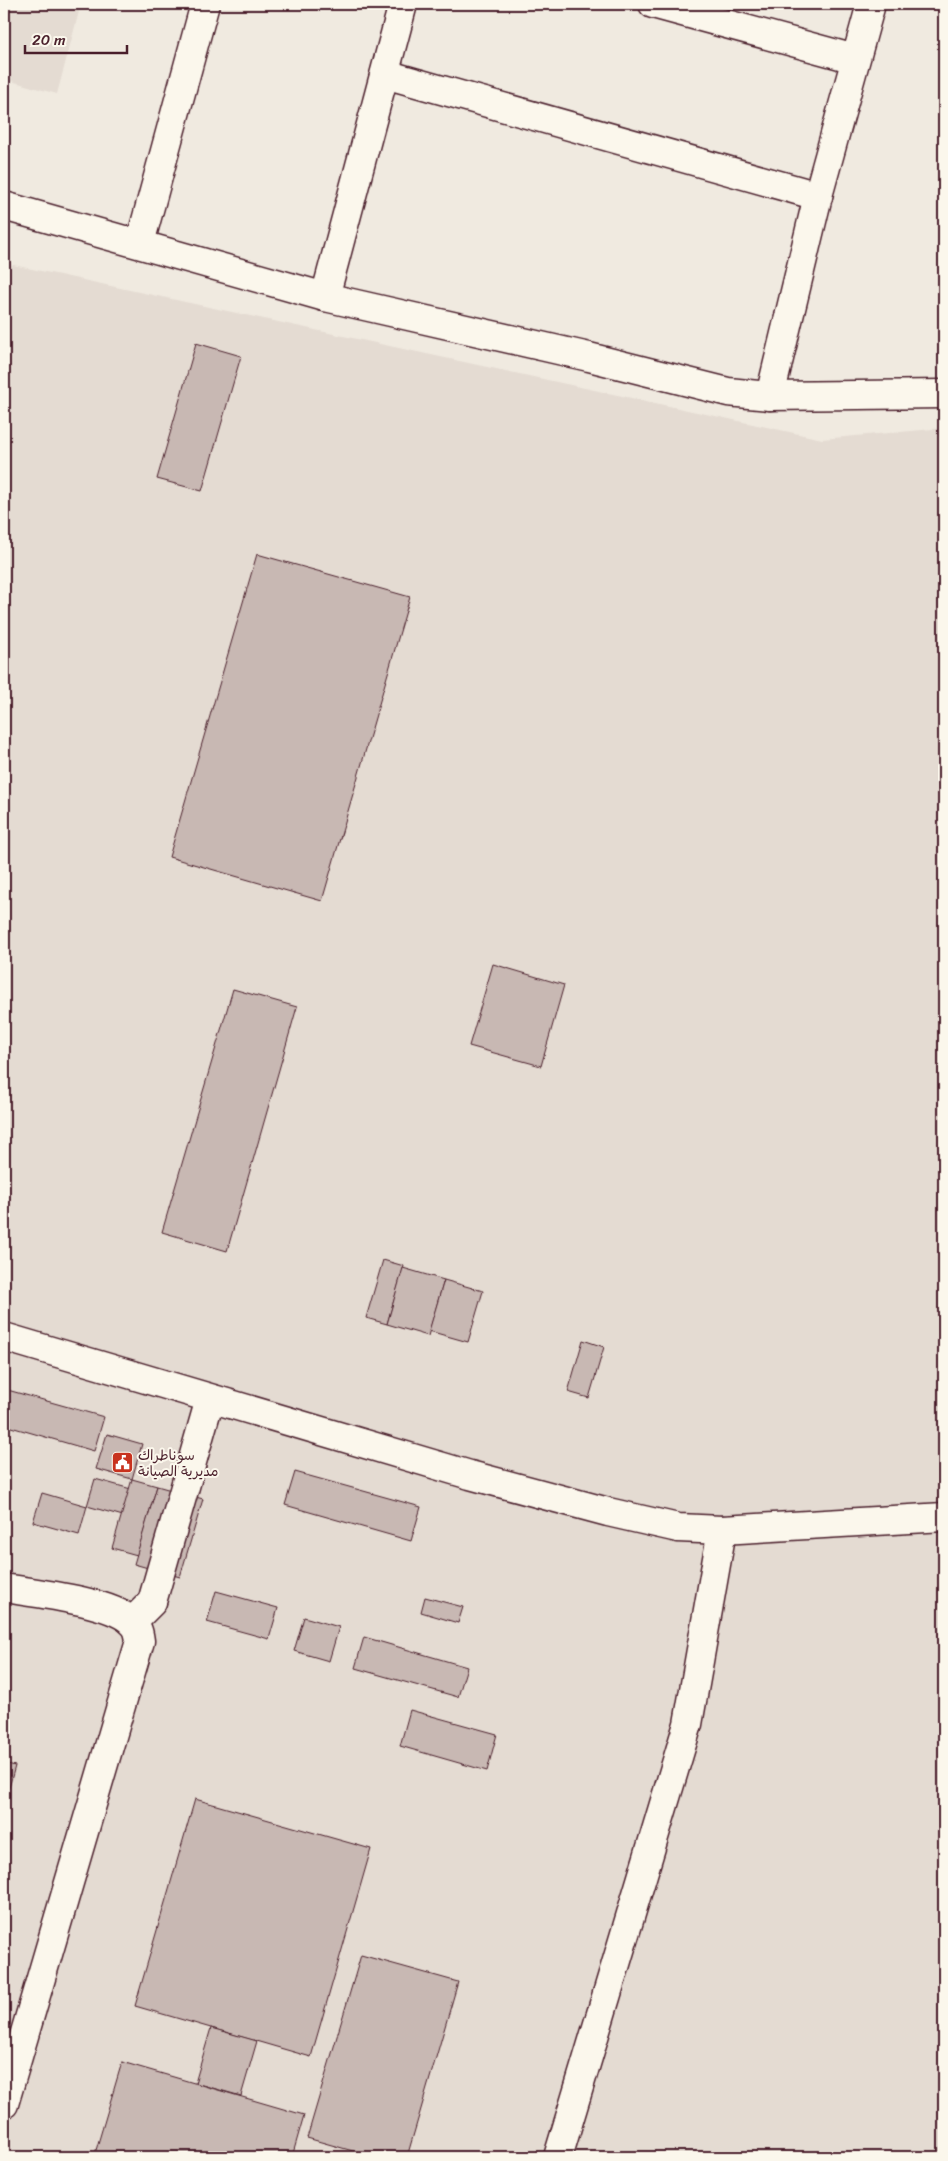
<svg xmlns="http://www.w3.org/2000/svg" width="948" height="2161" viewBox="0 0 948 2161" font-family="Sriracha,'Playpen Sans Arabic',sans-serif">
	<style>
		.built { fill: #e4dbd2 }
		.building { fill: #c8b8b3; stroke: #4a1f2b }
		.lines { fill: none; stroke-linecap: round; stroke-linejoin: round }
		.minor-casing { stroke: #4a1f2b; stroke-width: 31 }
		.minor { stroke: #fbf7ec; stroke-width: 28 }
		.labels { text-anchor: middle; stroke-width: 4; stroke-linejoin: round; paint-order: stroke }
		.poi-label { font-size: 14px; fill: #4a1f2b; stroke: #fbf7ec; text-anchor: start }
	</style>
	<rect width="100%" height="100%" fill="#f0eae0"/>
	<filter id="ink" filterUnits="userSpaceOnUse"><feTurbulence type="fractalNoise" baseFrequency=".02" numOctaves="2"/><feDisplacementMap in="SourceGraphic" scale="10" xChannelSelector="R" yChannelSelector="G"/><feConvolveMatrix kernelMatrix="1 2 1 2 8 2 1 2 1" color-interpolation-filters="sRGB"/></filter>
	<g filter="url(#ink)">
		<g class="built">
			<polygon points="4,4 81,4 57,94 4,79"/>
			<polygon points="4,263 822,439 944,428 944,2157 4,2157"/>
		</g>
		<g class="building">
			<polygon points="196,343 241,356 202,491 157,479"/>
			<polygon points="257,554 410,597 322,901 169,857"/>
			<polygon points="493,964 564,985 541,1066 469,1046"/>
			<polygon points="233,989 297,1007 227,1251 162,1232"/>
			<polygon points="383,1260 404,1266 387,1324 366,1318"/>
			<polygon points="403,1268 444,1280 428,1336 387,1324"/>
			<polygon points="444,1280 483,1291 468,1342 429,1331"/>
			<polygon points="583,1340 604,1347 589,1398 568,1392"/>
			<polygon points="4,1389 104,1417 94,1451 4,1425"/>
			<polygon points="107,1434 142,1444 132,1479 96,1469"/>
			<polygon points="295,1472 421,1507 411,1541 285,1505"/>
			<polygon points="95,1479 131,1489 123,1516 87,1506"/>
			<polygon points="132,1479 157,1486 137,1555 112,1548"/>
			<polygon points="157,1486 203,1499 180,1577 134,1564"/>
			<polygon points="42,1493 87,1506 79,1535 33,1522"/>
			<polygon points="216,1591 278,1608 269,1639 207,1622"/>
			<polygon points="425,1597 463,1607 458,1623 421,1612"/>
			<polygon points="304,1617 339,1627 329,1661 294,1651"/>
			<polygon points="364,1637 467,1667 458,1697 355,1668"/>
			<polygon points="410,1710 497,1734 487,1771 400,1746"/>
			<polygon points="4,1763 15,1766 4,1806"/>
			<polygon points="195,1799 371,1849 311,2057 135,2006"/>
			<polygon points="361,1955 458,1982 407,2157 374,2157 307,2138"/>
			<polygon points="211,2028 257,2041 241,2096 195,2083"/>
			<polygon points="122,2062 304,2115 292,2157 94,2157"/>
		</g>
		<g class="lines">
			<defs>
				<g id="minor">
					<polyline points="653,4 855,59"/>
					<polyline points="385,74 818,196"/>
					<polyline points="4,206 325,297 589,357 728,392 770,396 944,394"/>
					<polyline points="140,243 205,4"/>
					<polyline points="325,297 403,4"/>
					<polyline points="770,396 818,196 871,4"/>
					<polyline points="4,1337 470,1475 608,1512 678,1528 722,1530 944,1517"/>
					<path d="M4 1588C35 1593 109 1601 131 1621 138 1627 139 1633 140 1641L4 2104"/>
					<polyline points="132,1622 152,1602 210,1399"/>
					<polyline points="558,2157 688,1724 722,1530"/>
				</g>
			</defs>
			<use href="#minor" class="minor-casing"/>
			<use href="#minor" class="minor"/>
		</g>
	</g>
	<defs>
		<symbol id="civic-square" viewBox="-11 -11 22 22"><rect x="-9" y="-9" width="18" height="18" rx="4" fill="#c8321e" stroke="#fbf7ec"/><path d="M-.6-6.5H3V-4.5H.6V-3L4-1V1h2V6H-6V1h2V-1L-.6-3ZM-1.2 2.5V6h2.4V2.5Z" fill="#fff"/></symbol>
	</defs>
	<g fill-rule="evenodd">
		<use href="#civic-square" x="110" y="1450" width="25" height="25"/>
	</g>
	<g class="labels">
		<g class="poi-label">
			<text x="138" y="1460">سوناطراك<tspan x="138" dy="16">مديرية الصيانة</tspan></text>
		</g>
	</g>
	<rect width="948" height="2161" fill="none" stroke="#fbf7ec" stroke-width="20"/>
	<rect x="10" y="10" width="928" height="2141" fill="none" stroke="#4a1f2b" stroke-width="2" filter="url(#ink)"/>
	<path d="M25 45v8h102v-8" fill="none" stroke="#4a1f2b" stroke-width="2.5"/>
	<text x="32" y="45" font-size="15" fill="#4a1f2b" stroke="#fbf7ec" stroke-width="4" paint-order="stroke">20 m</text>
</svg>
